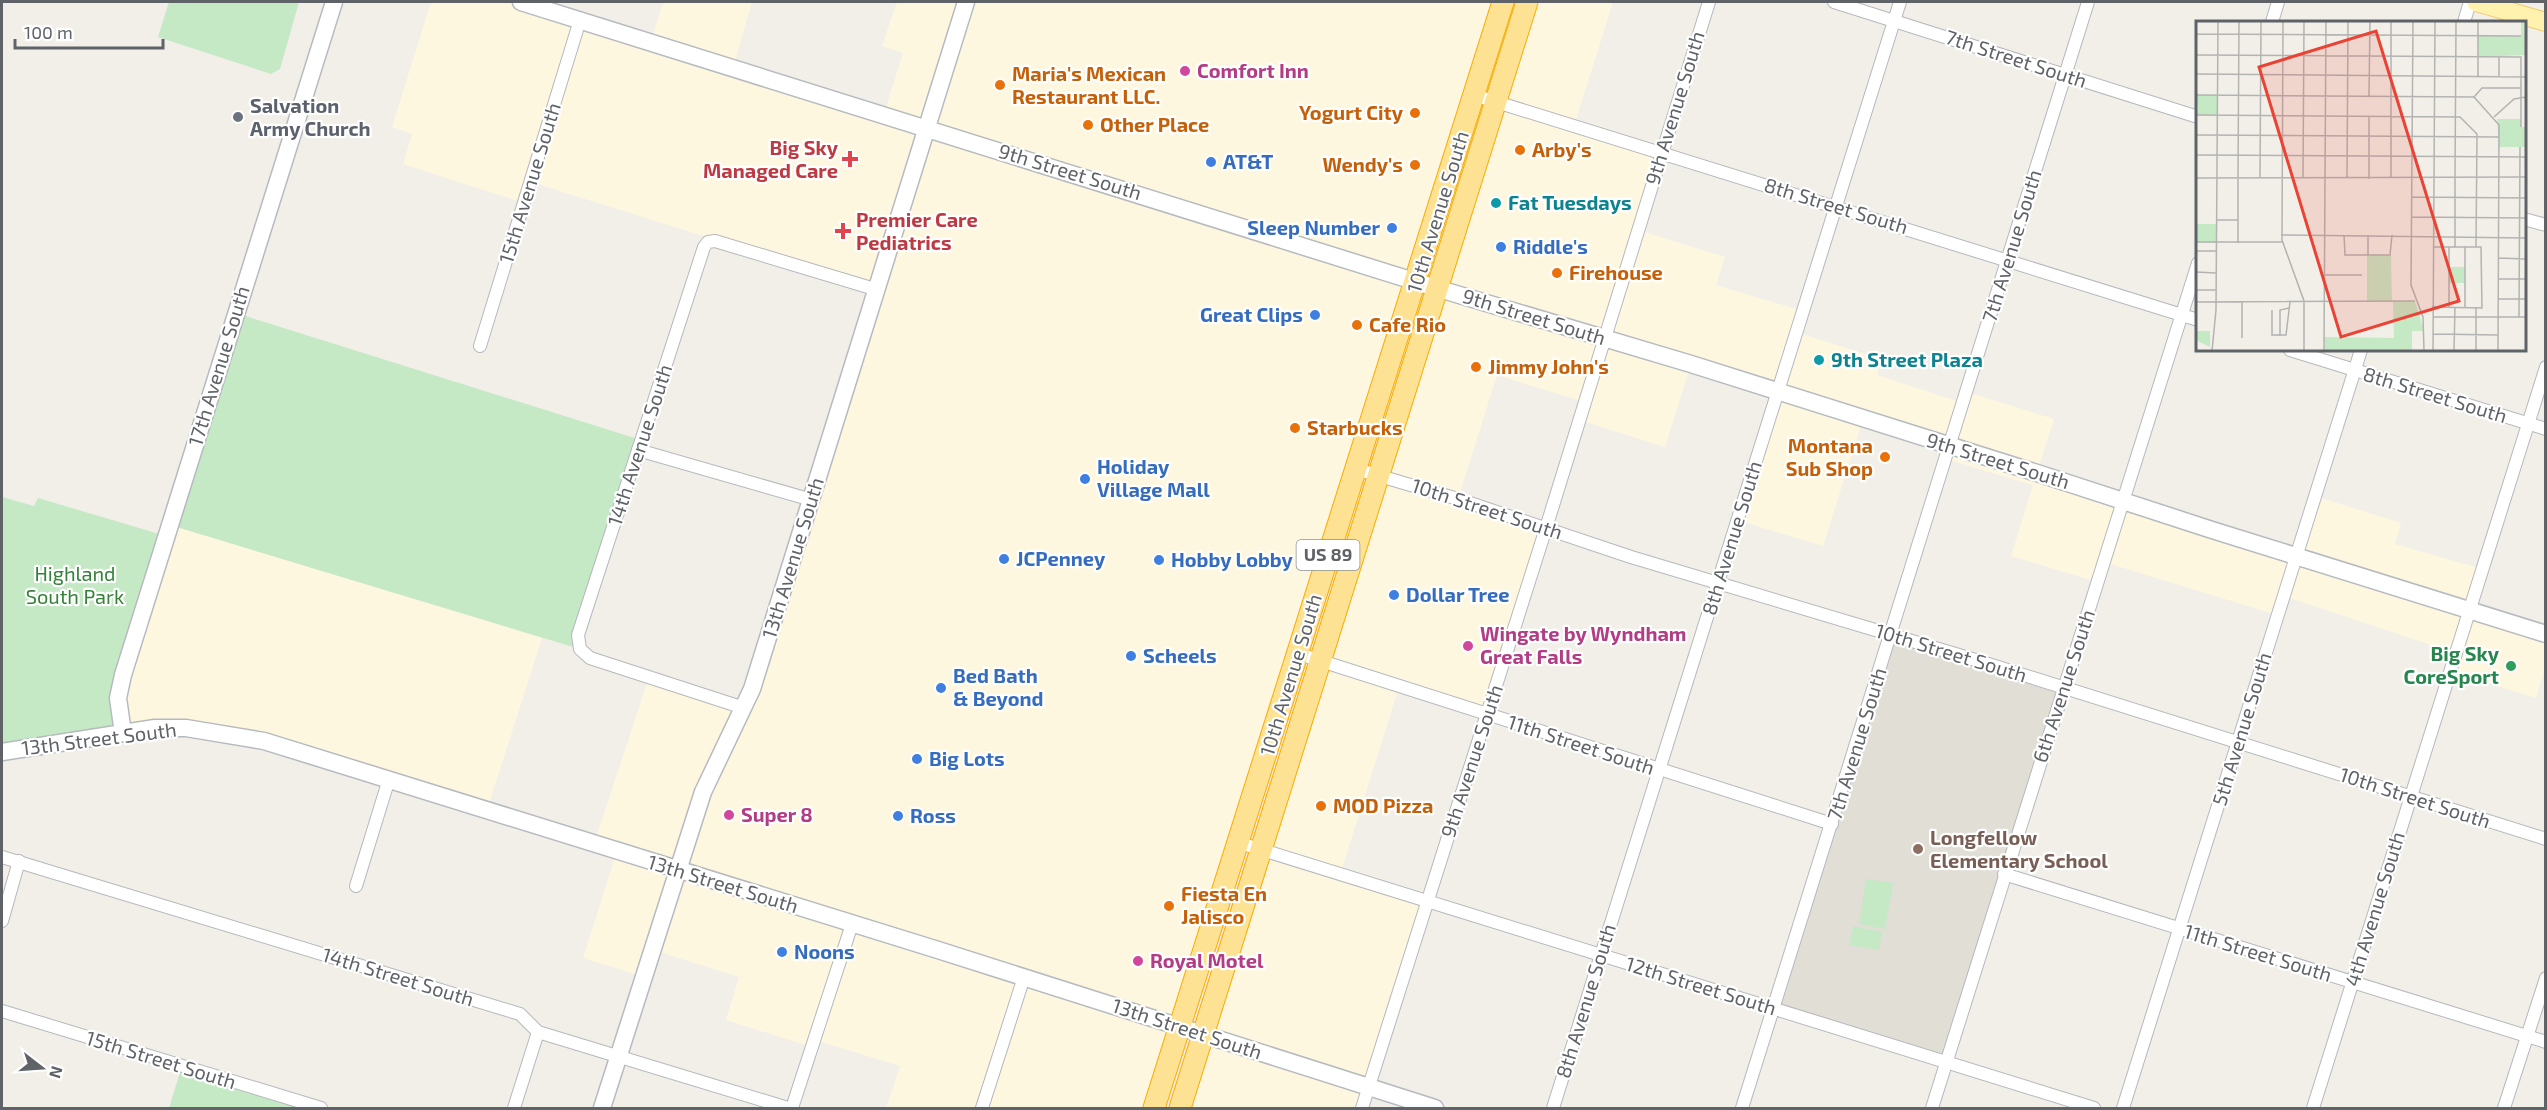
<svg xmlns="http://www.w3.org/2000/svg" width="2547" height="1110" viewBox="0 0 2547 1110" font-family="'Exo 2',sans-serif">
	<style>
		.commercial { fill: #fef7e0 }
		.education { fill: #e1ded6 }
		.green { fill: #c5e8c5 }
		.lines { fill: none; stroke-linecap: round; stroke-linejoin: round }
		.street-casing { stroke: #b5b8bc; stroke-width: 14 }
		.secondary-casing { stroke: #b6babf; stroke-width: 19 }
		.primary-casing { stroke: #f2c960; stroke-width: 20 }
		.highway-casing { stroke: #f9ab00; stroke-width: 23 }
		.street { stroke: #fff; stroke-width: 12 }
		.secondary { stroke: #fff; stroke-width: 16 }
		.primary { stroke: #fff2af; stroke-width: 18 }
		.highway { stroke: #fde293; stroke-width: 21 }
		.hotel-dot { fill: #d1479c; stroke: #fff; stroke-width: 2 }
		.food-dot { fill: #e8710a; stroke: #fff; stroke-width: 2 }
		.worship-dot { fill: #6b7280; stroke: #fff; stroke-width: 2 }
		.health-dot { fill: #e0444e; stroke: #fff; stroke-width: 2 }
		.shop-dot { fill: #3f7fe0; stroke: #fff; stroke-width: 2 }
		.culture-dot { fill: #0f9aa8; stroke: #fff; stroke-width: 2 }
		.leisure-dot { fill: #2e9e5b; stroke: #fff; stroke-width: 2 }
		.education-dot { fill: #8d6e63; stroke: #fff; stroke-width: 2 }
		.labels { text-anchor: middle; stroke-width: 4.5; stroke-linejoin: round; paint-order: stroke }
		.shield { fill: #fff; stroke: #8f9295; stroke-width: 1.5 }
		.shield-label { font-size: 18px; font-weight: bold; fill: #5f6368 }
		.street-label { font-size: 20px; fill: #5f6368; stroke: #fff }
		.hotel-label { font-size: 20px; font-weight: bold; fill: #b23c85; stroke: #fff; text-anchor: start }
		.food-label { font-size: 20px; font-weight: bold; fill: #c56008; stroke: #fff; text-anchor: start }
		.worship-label { font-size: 20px; font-weight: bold; fill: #5b616d; stroke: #fff; text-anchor: start }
		.health-label { font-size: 20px; font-weight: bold; fill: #be3a42; stroke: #fff; text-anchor: end }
		.shop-label { font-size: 20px; font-weight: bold; fill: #366cbe; stroke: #fff; text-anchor: start }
		.culture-label { font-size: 20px; font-weight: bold; fill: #0d838f; stroke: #fff; text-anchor: start }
		.park-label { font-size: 20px; fill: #348238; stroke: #fff }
		.leisure-label { font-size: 20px; font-weight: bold; fill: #27864d; stroke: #fff; text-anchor: end }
		.education-label { font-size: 20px; font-weight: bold; fill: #785e54; stroke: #fff; text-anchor: start }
		.inset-road { fill: none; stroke: #b3b3b1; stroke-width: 1.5 }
		.view { fill: #ea4335; fill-opacity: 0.15; stroke: #ea4335; stroke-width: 3 }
		.inset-edge { fill: none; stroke: #5f6368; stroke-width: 3 }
	</style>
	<rect width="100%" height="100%" fill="#f1efe8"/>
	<g class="commercial">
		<polygon points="431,2 540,2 651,41 663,2 752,2 733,67 884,114 903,53 882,46 897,2 1503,2 1154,1108 886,1108 900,1066 815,1040 812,1047 726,1020 739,977 653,950 644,977 583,958 617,851 594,844 649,677 744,708 876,290 531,182 524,203 403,164 412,134 392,127"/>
		<polygon points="1527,2 1613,2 1574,126 1662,153 1638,230 1725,257 1716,285 1803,311 1796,332 1881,359 1877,375 1963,403 1967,392 2054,419 2037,472 2295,556 2315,496 2401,523 2395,544 2482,569 2469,610 2545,634 2545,668 2536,698 2449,671 2455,653 2284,596 2277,615 2104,562 2097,582 2011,556 2033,485 1946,459 1950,447 1863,419 1823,546 1737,520 1777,392 1691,364 1665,447 1579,420 1584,402 1497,375 1458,499 1546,528 1486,715 1399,687 1341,872 1428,900 1362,1108 1180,1108"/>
		<polygon points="170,525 542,638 487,810 219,732 123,733 123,675"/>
	</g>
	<polygon class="education" points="1891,634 2063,687 1946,1063 1774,1009"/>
	<g class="green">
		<polygon points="169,2 299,2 280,69 271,74 158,37"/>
		<polygon points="236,313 641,440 580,649 170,525"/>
		<polygon points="2,497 34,506 38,498 166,536 123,675 123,733 2,752"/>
		<polygon points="1866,879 1893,883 1885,929 1859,924"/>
		<polygon points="1853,926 1882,932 1879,950 1849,945"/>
		<polygon points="182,1066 321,1108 169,1108"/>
	</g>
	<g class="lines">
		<defs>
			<g id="street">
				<polyline points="1834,2 2198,117"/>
				<polyline points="2272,22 2278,2"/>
				<polyline points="2464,22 2470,2"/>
				<polyline points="1474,95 2198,320"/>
				<polyline points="2524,219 2546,225"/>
				<polyline points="480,346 580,20"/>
				<polyline points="2290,350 2546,429"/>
				<polyline points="638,450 812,500"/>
				<polyline points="1356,469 1458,499 1631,557 1979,661 2546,839"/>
				<polyline points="1296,653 1832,824"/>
				<polyline points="744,708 590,658 580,649 578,635 704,247 708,242 715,241 878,290"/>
				<polyline points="1240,843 2094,1108"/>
				<polyline points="2,857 520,1014 538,1032 788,1108"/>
				<polyline points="2004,874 2546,1042"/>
				<polyline points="356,886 389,779"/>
				<polyline points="2,921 19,861"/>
				<polyline points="2,1011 321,1108"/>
				<polyline points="514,1108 538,1032"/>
				<polyline points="792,1108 852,924"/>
				<polyline points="982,1108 1024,977"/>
				<polyline points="1362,1108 1546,528 1709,2"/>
				<polyline points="1553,1108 1900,2"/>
				<polyline points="1742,1108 2088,2"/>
				<polyline points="1932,1108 2198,263"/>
				<polyline points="2123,1108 2361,350"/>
				<polyline points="2313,1108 2546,367"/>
				<polyline points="2504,1108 2546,978"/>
			</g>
			<g id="secondary">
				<polyline points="521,2 1436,288 1691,364 2037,473 2212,530 2546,634"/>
				<polyline points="123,733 118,698 123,675 334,2"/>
				<polyline points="2,752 155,728 186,728 264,741 938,950 1435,1108"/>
				<polyline points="602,1108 703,792 752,689 966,2"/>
			</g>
			<polyline id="primary" points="2476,2 2546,22"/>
			<g id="highway">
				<polyline points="1154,1108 1503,2"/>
				<polyline points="1180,1108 1527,2"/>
			</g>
		</defs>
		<use href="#street" class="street-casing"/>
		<use href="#secondary" class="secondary-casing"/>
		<use href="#primary" class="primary-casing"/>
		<use href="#highway" class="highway-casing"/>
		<use href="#street" class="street"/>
		<use href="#secondary" class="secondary"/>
		<use href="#primary" class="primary"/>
		<use href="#highway" class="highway"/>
	</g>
	<g class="hotel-dot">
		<circle cx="1185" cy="71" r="6"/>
		<circle cx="1468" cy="646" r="6"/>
		<circle cx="729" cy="815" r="6"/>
		<circle cx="1138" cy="961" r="6"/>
	</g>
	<g class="food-dot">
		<circle cx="1000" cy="85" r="6"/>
		<circle cx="1415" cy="113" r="6"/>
		<circle cx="1088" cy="125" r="6"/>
		<circle cx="1520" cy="150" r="6"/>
		<circle cx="1415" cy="165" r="6"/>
		<circle cx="1557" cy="273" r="6"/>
		<circle cx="1357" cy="325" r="6"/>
		<circle cx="1476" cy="367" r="6"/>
		<circle cx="1295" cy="428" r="6"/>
		<circle cx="1885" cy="457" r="6"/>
		<circle cx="1321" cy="806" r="6"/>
		<circle cx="1169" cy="906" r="6"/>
	</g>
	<circle class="worship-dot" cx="238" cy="117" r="6"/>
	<g class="health-dot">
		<path d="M847 150h6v6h6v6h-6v6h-6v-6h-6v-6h6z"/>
		<path d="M840 222h6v6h6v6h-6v6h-6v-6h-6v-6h6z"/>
	</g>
	<g class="shop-dot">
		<circle cx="1211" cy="162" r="6"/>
		<circle cx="1392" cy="228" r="6"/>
		<circle cx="1501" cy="247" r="6"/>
		<circle cx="1315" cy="315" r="6"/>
		<circle cx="1085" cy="479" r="6"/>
		<circle cx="1004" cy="559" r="6"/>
		<circle cx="1159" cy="560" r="6"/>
		<circle cx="1394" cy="595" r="6"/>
		<circle cx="1131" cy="656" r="6"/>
		<circle cx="941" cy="688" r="6"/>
		<circle cx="917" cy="759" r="6"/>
		<circle cx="898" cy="816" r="6"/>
		<circle cx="782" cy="952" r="6"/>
	</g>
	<g class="culture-dot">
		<circle cx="1496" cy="203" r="6"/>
		<circle cx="1819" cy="360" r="6"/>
	</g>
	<circle class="leisure-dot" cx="2511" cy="666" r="6"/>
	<circle class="education-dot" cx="1918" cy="849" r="6"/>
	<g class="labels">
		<rect class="shield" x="1296.5" y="540" width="63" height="30" rx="4.5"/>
		<g class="shield-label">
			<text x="1328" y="561">US 89</text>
		</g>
		<g class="street-label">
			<text transform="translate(2016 59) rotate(18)" y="7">7th Street South</text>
			<text transform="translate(1675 108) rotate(-73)" y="7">9th Avenue South</text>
			<text transform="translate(1070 172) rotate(17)" y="7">9th Street South</text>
			<text transform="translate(530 183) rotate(-73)" y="7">15th Avenue South</text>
			<text transform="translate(1836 206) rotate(17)" y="7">8th Street South</text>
			<text transform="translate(1438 212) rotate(-73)" y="7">10th Avenue South</text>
			<text transform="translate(2012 246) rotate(-73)" y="7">7th Avenue South</text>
			<text transform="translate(1534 317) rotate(17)" y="7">9th Street South</text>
			<text transform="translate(219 366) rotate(-73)" y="7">17th Avenue South</text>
			<text transform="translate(2435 395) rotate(17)" y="7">8th Street South</text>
			<text transform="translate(640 445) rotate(-72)" y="7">14th Avenue South</text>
			<text transform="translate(1998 461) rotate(17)" y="7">9th Street South</text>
			<text transform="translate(1487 509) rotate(18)" y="7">10th Street South</text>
			<text transform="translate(1732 538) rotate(-73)" y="7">8th Avenue South</text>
			<text transform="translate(793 558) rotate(-73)" y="7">13th Avenue South</text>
			<text transform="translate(1951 653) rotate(17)" y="7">10th Street South</text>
			<text transform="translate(1291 675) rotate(-73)" y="7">10th Avenue South</text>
			<text transform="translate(2064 686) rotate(-72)" y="7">6th Avenue South</text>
			<text transform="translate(2242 729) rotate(-73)" y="7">5th Avenue South</text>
			<text transform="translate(99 739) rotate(-7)" y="7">13th Street South</text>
			<text transform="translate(1857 744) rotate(-73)" y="7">7th Avenue South</text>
			<text transform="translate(1581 745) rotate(18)" y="7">11th Street South</text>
			<text transform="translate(1472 761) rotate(-72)" y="7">9th Avenue South</text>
			<text transform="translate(2415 798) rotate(18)" y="7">10th Street South</text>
			<text transform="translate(723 884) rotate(17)" y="7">13th Street South</text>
			<text transform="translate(2375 909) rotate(-73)" y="7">4th Avenue South</text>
			<text transform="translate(2258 953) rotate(17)" y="7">11th Street South</text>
			<text transform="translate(398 977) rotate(17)" y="7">14th Street South</text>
			<text transform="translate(1701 986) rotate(17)" y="7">12th Street South</text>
			<text transform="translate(1586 1001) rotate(-73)" y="7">8th Avenue South</text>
			<text transform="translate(1187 1029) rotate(18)" y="7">13th Street South</text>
			<text transform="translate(161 1060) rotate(17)" y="7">15th Street South</text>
		</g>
		<g class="hotel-label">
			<text x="1197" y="78">Comfort Inn</text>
			<text x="1480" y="641">Wingate by Wyndham<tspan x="1480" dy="23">Great Falls</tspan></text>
			<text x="741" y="822">Super 8</text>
			<text x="1150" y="968">Royal Motel</text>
		</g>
		<g class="food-label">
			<text x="1012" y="81">Maria's Mexican<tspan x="1012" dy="23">Restaurant LLC.</tspan></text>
			<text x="1403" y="120" text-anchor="end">Yogurt City</text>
			<text x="1100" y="132">Other Place</text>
			<text x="1532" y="157">Arby's</text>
			<text x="1403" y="172" text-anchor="end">Wendy's</text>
			<text x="1569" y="280">Firehouse</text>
			<text x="1369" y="332">Cafe Rio</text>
			<text x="1488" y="374">Jimmy John's</text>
			<text x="1307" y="435">Starbucks</text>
			<text x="1873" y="453" text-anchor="end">Montana<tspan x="1873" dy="23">Sub Shop</tspan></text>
			<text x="1333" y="813">MOD Pizza</text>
			<text x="1181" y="901">Fiesta En<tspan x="1181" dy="23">Jalisco</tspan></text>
		</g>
		<g class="worship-label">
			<text x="250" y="113">Salvation<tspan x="250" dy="23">Army Church</tspan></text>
		</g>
		<g class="health-label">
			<text x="838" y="155">Big Sky<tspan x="838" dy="23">Managed Care</tspan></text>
			<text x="856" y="227" text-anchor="start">Premier Care<tspan x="856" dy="23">Pediatrics</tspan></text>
		</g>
		<g class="shop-label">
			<text x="1223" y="169">AT&amp;T</text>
			<text x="1380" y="235" text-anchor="end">Sleep Number</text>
			<text x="1513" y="254">Riddle's</text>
			<text x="1303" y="322" text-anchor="end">Great Clips</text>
			<text x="1097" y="474">Holiday<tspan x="1097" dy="23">Village Mall</tspan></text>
			<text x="1016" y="566">JCPenney</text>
			<text x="1171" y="567">Hobby Lobby</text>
			<text x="1406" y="602">Dollar Tree</text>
			<text x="1143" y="663">Scheels</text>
			<text x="953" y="683">Bed Bath<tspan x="953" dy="23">&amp; Beyond</tspan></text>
			<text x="929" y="766">Big Lots</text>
			<text x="910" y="823">Ross</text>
			<text x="794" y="959">Noons</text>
		</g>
		<g class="culture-label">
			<text x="1508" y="210">Fat Tuesdays</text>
			<text x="1831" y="367">9th Street Plaza</text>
		</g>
		<g class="park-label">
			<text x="75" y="581">Highland<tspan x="75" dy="23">South Park</tspan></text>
		</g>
		<g class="leisure-label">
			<text x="2499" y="661">Big Sky<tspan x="2499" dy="23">CoreSport</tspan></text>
		</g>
		<g class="education-label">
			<text x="1930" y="845">Longfellow<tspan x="1930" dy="23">Elementary School</tspan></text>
		</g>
	</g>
	<g transform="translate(2196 21)">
		<rect width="330" height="330" fill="#f1efe8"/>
		<path d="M325 0H330V34L282 36V15H325ZM0 74H21V94H0ZM301 98H325V106H330V126H303ZM0 203H21V222L0 221ZM171 234H195L196 281H171ZM253 246H269V262H253ZM219 280 228 310H216V330H128V316L198 317 197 281ZM0 310H14V326L0 319Z" fill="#c5e8c5"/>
		<path class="inset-road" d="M87 0 86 219 108 280V330M217 0 215 264 227 296 228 330M0 13 325 15M0 23V0M0 34 325 36V106M0 53 330 56M282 55V0M303 56V36M0 74 278 76 303 104 302 330M173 75 174 0M278 76 286 67H325M0 94 264 96 281 113 280 226M298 96 318 78 330 76M0 114 303 116M0 134 330 136M42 156V222M42 156 43 0M64 156 65 0M107 156 108 0M151 156 152 0M0 157 330 156M129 157 130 0M195 157V0M173 158V95M238 158 239 0M259 158 260 0M216 176 330 177M216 196 330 197M21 199H42M85 214 330 217M148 214 149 234H194L196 214M172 214V234M0 221H86M259 226V158M0 237V230H21M302 237 330 238M0 251 20 252M129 254H166M302 258H330M0 269H20M302 278H330M0 281 219 280M46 281V317M236 286 286 287 285 226H237M253 286V226M269 286V226M76 289V314H90L94 281M237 296H330M323 296 324 126M237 313 302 314M84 315V289L93 287M16 330 20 289 22 0M128 330 129 157M237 330 238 158M258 330 259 286M280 330V286"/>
		<path class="view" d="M180 10 263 280 145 316 63 46Z"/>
		<rect width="330" height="330" class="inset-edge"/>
	</g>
	<rect width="2547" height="1110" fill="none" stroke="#5f6368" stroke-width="6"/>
	<g transform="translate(42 1068) rotate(107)" stroke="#ffffff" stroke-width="4.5" paint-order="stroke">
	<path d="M0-4.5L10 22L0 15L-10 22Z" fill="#5f6368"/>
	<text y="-9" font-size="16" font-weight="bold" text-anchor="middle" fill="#5f6368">N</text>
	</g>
	<path d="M15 39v9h148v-9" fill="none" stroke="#5f6368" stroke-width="3"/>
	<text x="24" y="39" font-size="18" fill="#5f6368" stroke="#ffffff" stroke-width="4.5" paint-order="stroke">100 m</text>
</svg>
